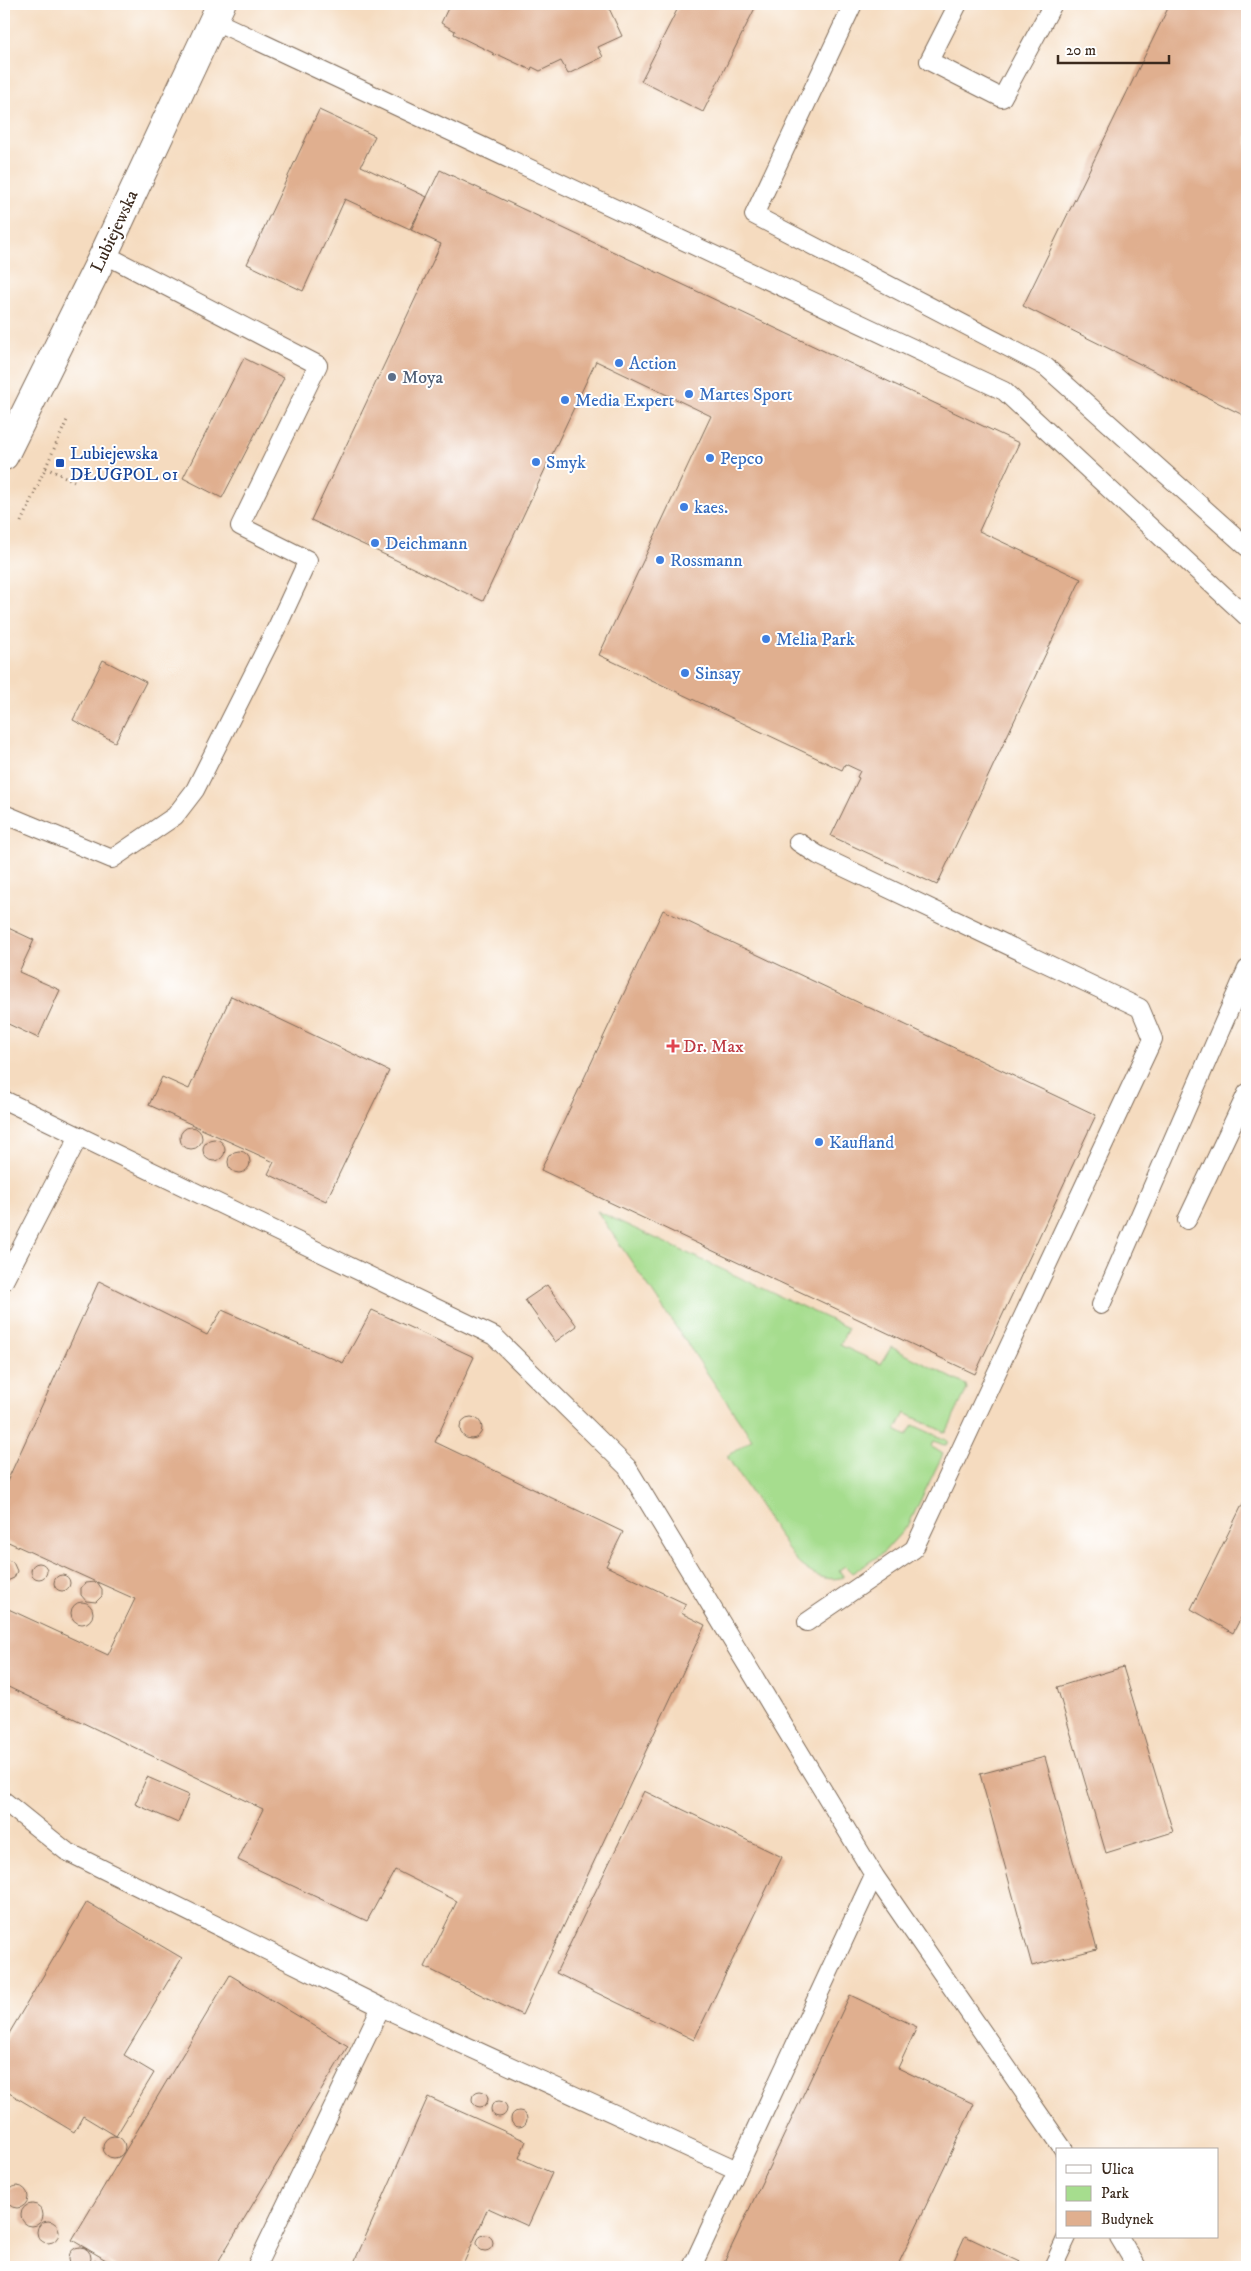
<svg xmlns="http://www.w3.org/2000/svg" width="1251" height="2271" viewBox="0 0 1251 2271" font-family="'IM FELL DW Pica',serif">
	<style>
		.green { fill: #a6dd8e; stroke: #708456 }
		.building { fill: #e0af8f }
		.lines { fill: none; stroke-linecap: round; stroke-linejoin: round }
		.lane-casing { stroke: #7c6856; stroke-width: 20 }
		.secondary-casing { stroke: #7c6856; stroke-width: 30 }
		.path { stroke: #7c6856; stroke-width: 3; stroke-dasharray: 1 4; stroke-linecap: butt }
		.lane { stroke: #fff; stroke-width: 18 }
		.secondary { stroke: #fff; stroke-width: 28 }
		.shop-dot { fill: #3f7fe0; stroke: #fff; stroke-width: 2 }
		.service-dot { fill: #5c6f8a; stroke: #fff; stroke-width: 2 }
		.transit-dot { fill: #1a4fb4; stroke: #fff; stroke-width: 2 }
		.health-dot { fill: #e0444e; stroke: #fff; stroke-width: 2 }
		.labels { text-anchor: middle; stroke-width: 4; stroke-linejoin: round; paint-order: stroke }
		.street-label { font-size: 18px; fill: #3b2a1e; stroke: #fff }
		.shop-label { font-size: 18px; fill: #366cbe; stroke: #fff; text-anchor: start }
		.service-label { font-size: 18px; fill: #4e5e75; stroke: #fff; text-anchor: start }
		.transit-label { font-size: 18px; fill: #164399; stroke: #fff; text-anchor: start }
		.health-label { font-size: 18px; fill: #be3a42; stroke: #fff; text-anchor: start }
	</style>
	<rect width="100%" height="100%" fill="#fff"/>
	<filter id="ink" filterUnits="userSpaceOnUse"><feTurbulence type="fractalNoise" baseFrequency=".02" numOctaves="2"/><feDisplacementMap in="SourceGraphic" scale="10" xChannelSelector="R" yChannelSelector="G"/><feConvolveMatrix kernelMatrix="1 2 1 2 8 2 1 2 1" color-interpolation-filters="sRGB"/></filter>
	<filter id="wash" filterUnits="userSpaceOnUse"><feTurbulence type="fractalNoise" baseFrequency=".0096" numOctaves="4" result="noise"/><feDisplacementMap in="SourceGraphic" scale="20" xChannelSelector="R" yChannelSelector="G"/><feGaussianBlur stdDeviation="1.12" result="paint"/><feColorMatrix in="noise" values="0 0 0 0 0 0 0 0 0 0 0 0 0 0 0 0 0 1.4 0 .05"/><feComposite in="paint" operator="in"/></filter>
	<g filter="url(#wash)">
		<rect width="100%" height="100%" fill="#f5dbbf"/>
		<path class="green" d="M597 1211 848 1328 840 1345 881 1364 891 1347 966 1385 967 1389 947 1431 944 1432 905 1413 896 1430 907 1436 913 1425 948 1441 946 1446 934 1441 932 1447 943 1454 909 1524 882 1554 852 1573 845 1566 839 1570 844 1577C825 1583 808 1573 795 1560L728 1458V1456L752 1439Z"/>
		<g id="blocks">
			<g class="building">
				<polygon points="450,4 607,4 622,36 598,47 603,57 568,74 561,61 540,71 532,67 531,70 499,55 494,56 493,53 454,34 455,31 441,23"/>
				<polygon points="680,4 757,4 703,112 641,81"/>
				<polygon points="1170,4 1247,4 1247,417 1023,306"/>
				<polygon points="319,110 375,136 361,166 427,197 410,229 345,199 303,291 247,264"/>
				<polygon points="440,170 1019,443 979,531 1081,579 937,885 831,836 859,778 857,777 860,771 845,764 842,770 599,655 711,416 596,361 483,601 311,520 441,244 411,230"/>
				<polygon points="244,358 284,378 222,498 183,478"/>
				<polygon points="103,660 146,682 115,742 73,720"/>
				<polygon points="663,910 1096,1115 975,1374 541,1170"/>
				<polygon points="4,926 34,940 19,972 60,990 38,1038 4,1022"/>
				<polygon points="231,996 389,1071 326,1201 268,1174 274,1162 149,1105 162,1077 189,1089"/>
				<circle cx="191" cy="1138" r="11"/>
				<circle cx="214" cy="1150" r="11"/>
				<circle cx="239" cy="1162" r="11"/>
				<polygon points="99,1281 207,1335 222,1310 343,1363 372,1310 474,1357 435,1442 623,1532 606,1566 686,1604 681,1613 705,1625 522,2015 425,1967 457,1901 395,1870 367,1921 238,1860 263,1809 4,1685 4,1607 108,1655 135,1599 97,1582 102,1589 102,1596 96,1602 86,1601 81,1595 81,1588 85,1583 96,1582 4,1540 4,1488"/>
				<polygon points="547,1285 577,1326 555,1342 525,1300"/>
				<circle cx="471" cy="1428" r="11"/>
				<polygon points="1247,1495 1247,1606 1233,1633 1191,1609"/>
				<polygon points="4,1559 13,1562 17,1571 14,1578 7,1581 4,1581"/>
				<circle cx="39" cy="1571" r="8"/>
				<circle cx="62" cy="1583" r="8"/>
				<circle cx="82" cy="1613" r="11"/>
				<polygon points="1123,1667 1173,1832 1106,1853 1057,1687"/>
				<polygon points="1045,1757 1097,1949 1032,1966 980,1774"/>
				<polygon points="147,1777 189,1795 178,1823 135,1804"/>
				<polygon points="644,1791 782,1857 694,2040 556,1973"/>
				<polygon points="87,1902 182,1958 124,2055 154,2073 116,2136 83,2116 74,2132 4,2090 4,2042"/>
				<polygon points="230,1975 348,2046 215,2267 118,2267 106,2260 111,2267 89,2267 94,2261 106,2260 72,2240"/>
				<polygon points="850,1995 917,2027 898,2068 974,2104 897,2267 722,2267"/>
				<circle cx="480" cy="2099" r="8"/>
				<polygon points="428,2097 526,2141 519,2158 552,2173 528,2226 488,2208 462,2267 352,2267"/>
				<circle cx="499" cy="2109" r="8"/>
				<circle cx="519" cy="2119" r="8"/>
				<circle cx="114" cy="2147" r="11"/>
				<circle cx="17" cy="2197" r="11"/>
				<circle cx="32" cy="2215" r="11"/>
				<circle cx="48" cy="2232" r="11"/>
				<circle cx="485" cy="2243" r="8"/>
				<polygon points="965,2236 1031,2267 951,2267"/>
				<circle cx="80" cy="2258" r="11"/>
			</g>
		</g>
	</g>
	<g filter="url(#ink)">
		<use href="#blocks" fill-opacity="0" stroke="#7c6856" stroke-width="1"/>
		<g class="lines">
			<defs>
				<g id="lane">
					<polyline points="853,4 754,215 1046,367 1247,547"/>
					<polyline points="958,4 929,61 1002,98 1053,4"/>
					<polyline points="213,20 1004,391 1247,617"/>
					<polyline points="4,814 112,859 175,816 195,790 278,625 308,560 240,526 318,365 104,254"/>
					<polyline points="798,842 818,855 1140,1008 1153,1039 914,1549 807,1622"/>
					<polyline points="4,1100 494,1336 627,1467 874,1875 1064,2150"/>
					<polyline points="1187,1220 1247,1093"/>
					<polyline points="4,1281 79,1136"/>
					<polyline points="1101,1305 1247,969"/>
					<polyline points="4,1801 66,1851 381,2007 737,2170"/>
					<polyline points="1119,2237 1137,2267"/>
					<polyline points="256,2267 381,2007"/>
					<polyline points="692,2267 874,1875"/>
					<polyline points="1053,2267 1067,2237"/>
				</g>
				<polyline id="secondary" points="4,456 104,254 221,4"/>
			</defs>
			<use href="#lane" class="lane-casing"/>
			<use href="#secondary" class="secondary-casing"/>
			<g class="path">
				<polyline points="46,468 74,481"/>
				<polyline points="21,522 68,418"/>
			</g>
			<use href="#lane" class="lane"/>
			<use href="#secondary" class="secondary"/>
		</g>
	</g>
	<g class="shop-dot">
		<circle cx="619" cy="363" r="5"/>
		<circle cx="689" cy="394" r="5"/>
		<circle cx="565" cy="400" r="5"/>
		<circle cx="710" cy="458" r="5"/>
		<circle cx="536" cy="462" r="5"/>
		<circle cx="684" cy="507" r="5"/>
		<circle cx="375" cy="543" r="5"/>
		<circle cx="660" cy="560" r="5"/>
		<circle cx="766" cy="639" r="5"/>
		<circle cx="685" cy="673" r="5"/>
		<circle cx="819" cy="1142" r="5"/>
	</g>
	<circle class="service-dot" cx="392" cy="377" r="5"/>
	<rect class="transit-dot" x="55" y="458" width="10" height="10" rx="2.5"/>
	<path class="health-dot" d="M670.5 1038.5h5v5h5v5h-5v5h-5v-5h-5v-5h5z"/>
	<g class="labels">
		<g class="street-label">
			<text transform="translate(114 231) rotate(-65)" y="6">Lubiejewska</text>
		</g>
		<g class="shop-label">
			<text x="629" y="369">Action</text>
			<text x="699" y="400">Martes Sport</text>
			<text x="575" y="406">Media Expert</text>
			<text x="720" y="464">Pepco</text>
			<text x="546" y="468">Smyk</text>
			<text x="694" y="513">kaes.</text>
			<text x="385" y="549">Deichmann</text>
			<text x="670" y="566">Rossmann</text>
			<text x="776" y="645">Melia Park</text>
			<text x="695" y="679">Sinsay</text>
			<text x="829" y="1148">Kaufland</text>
		</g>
		<g class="service-label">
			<text x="402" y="383">Moya</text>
		</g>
		<g class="transit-label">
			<text x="70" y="459">Lubiejewska<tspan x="70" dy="21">DŁUGPOL 01</tspan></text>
		</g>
		<g class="health-label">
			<text x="683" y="1052">Dr. Max</text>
		</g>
	</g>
	<rect width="1251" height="2271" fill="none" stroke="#fff" stroke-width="20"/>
	<rect x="1056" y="2148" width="162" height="90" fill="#ffffff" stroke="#b1aaa5"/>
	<rect x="1066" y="2165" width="25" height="8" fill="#ffffff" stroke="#b1aaa5"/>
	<text x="1101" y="2174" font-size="15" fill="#3b2a1e">Ulica</text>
	<rect x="1066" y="2186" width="25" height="15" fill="#a6dd8e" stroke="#b1aaa5"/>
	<text x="1101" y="2198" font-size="15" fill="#3b2a1e">Park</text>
	<rect x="1066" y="2211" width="25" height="15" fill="#e0af8f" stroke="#b1aaa5"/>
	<text x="1101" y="2224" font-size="15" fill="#3b2a1e">Budynek</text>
	<path d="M1058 55v8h111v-8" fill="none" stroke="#3b2a1e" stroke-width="2.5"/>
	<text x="1066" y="55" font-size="15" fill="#3b2a1e" stroke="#ffffff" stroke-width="4" paint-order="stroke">20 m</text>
</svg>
